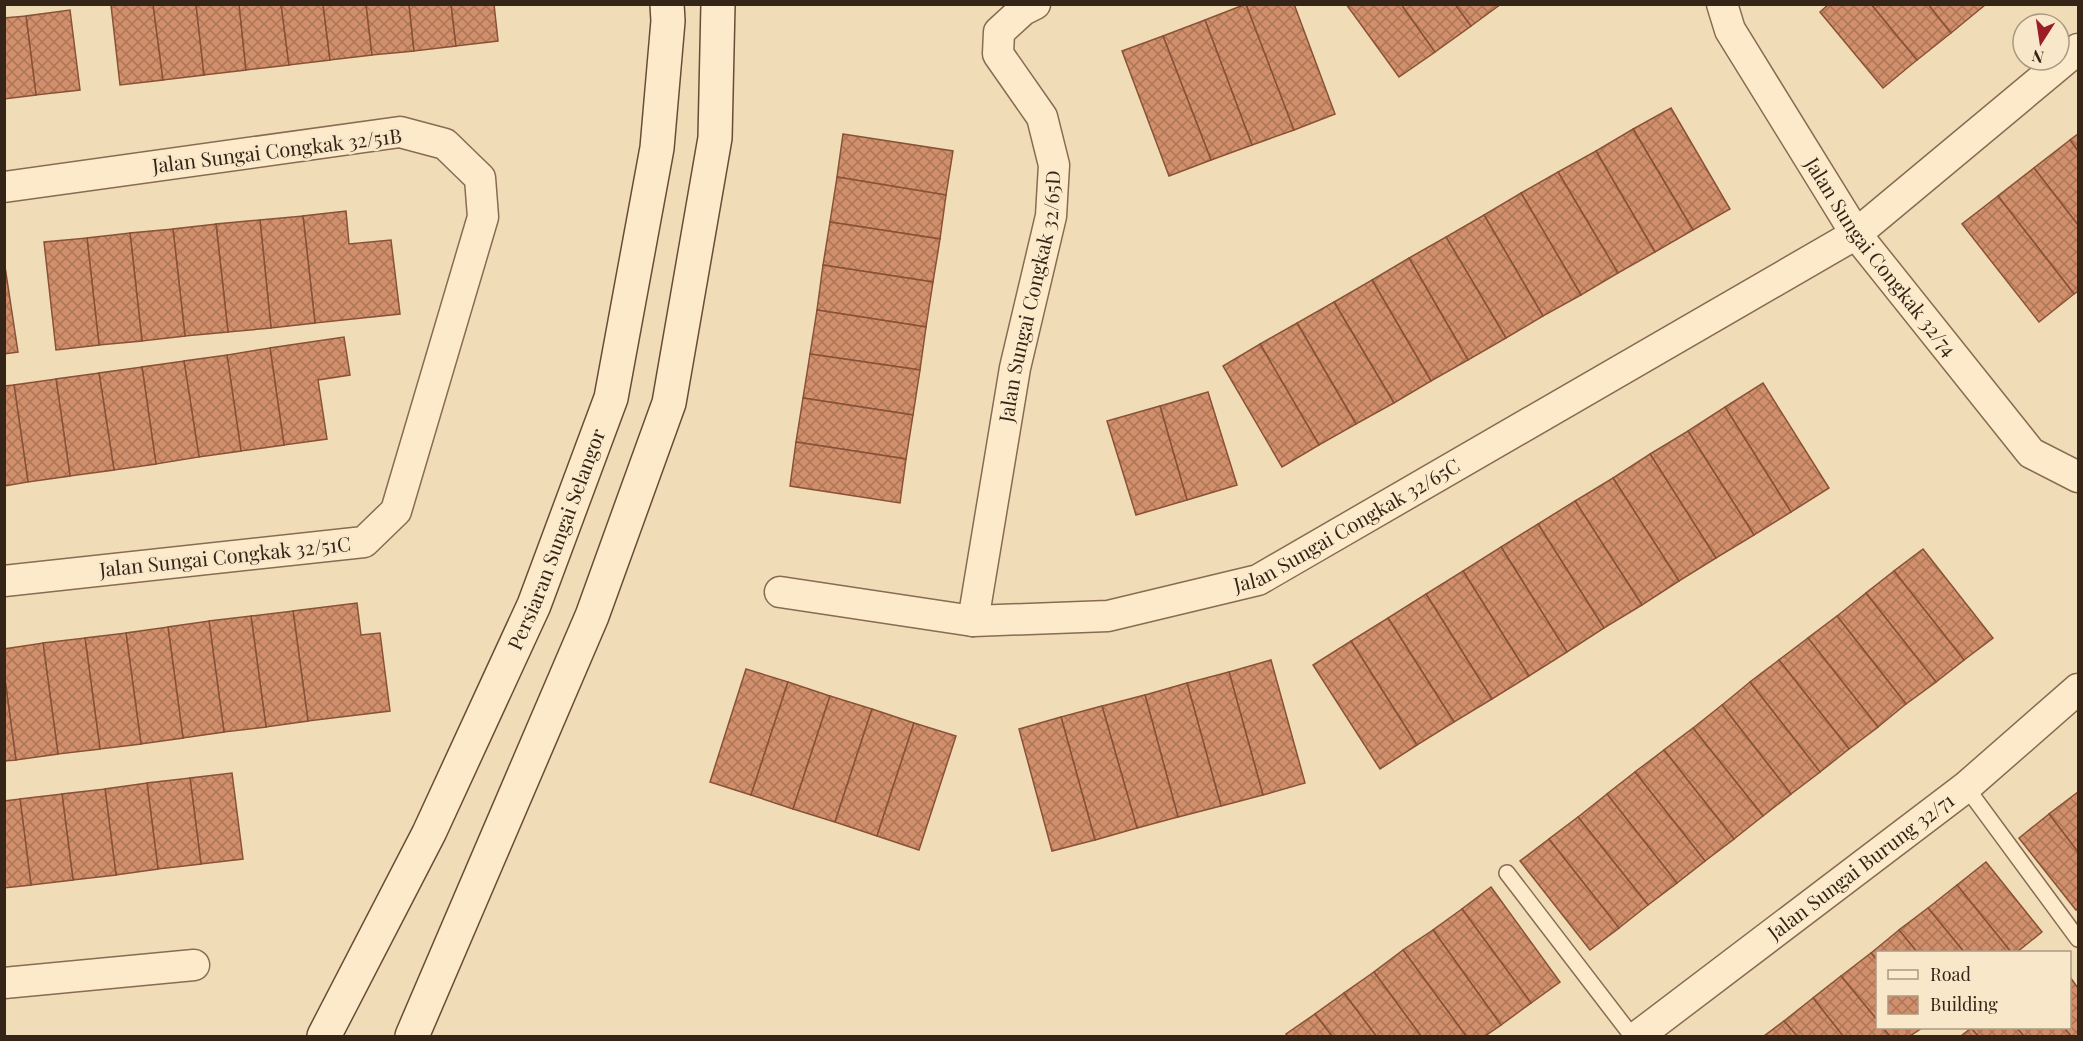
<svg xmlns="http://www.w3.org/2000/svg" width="2083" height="1041" viewBox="0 0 2083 1041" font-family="'Playfair Display',serif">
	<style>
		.building { fill: url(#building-cross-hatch); stroke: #895236; stroke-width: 1.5 }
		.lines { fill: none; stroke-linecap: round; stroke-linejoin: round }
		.lane-casing { stroke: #886b52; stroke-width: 18 }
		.street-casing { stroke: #886b52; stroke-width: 33 }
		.secondary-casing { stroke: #694c36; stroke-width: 36 }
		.lane { stroke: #fceacb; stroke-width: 15 }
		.street { stroke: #fceacb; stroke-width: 30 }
		.secondary { stroke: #fceacb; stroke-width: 33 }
		.labels { text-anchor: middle; stroke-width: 5; stroke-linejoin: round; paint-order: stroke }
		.street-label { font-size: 20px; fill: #352519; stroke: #f8e7c8 }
	</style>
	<defs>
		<pattern id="building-cross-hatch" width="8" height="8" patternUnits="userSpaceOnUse" patternTransform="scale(1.5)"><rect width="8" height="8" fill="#d28f6b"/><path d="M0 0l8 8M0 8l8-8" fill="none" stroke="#ab7557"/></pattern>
	</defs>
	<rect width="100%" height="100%" fill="#f1dcb8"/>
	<g class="building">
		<polygon points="153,4 163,80 120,85 111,5"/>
		<polygon points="153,4 196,4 204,75 163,80"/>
		<polygon points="196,4 239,4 246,70 204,75"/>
		<polygon points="239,4 281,4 289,65 246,70"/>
		<polygon points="281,4 323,4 330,60 289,65"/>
		<polygon points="323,4 366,4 372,55 330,60"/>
		<polygon points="366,4 409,4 414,51 372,55"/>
		<polygon points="409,4 451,4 456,46 414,51"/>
		<polygon points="451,4 494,4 498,41 456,46"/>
		<polygon points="1246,4 1294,130 1252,145 1205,20"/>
		<polygon points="1246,4 1294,4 1335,114 1294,130"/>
		<polygon points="1346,4 1401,4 1435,52 1399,77"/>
		<polygon points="1401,4 1455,4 1471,26 1435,52"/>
		<polygon points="1455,4 1501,4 1471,26"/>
		<polygon points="1829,4 1871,4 1917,60 1883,88 1820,12"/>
		<polygon points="1871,4 1928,4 1951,33 1917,60"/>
		<polygon points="1928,4 1984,4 1985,5 1951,33"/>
		<polygon points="70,10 80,90 36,95 26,16"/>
		<polygon points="26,16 36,95 4,99 4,18"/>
		<polygon points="1205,20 1252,145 1211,160 1163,36"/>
		<polygon points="1163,36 1211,160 1169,176 1122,51"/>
		<polygon points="1671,108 1730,209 1693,230 1633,129"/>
		<polygon points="1633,129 1693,230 1655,252 1596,151"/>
		<polygon points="843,134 953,151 946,195 837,177"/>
		<polygon points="2078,134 2078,151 2070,140"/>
		<polygon points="2070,140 2078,151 2078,225 2034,168"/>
		<polygon points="1596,151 1655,252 1618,273 1558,172"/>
		<polygon points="2034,168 2078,225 2078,291 2074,294 1998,196"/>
		<polygon points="1558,172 1618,273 1581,295 1521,193"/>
		<polygon points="837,177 946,195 940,239 830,222"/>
		<polygon points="1521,193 1581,295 1543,316 1484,215"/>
		<polygon points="1998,196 2074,294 2039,322 1962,224"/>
		<polygon points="346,211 349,244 391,240 400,314 315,323 303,216"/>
		<polygon points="1484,215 1543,316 1506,338 1446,237"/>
		<polygon points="303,216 315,323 271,328 260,220"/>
		<polygon points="260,220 271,328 228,332 216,224"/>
		<polygon points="830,222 940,239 933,282 823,265"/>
		<polygon points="216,224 228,332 185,336 173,229"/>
		<polygon points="173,229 185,336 142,341 130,233"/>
		<polygon points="130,233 142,341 99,345 87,238"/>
		<polygon points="1446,237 1506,338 1468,360 1409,258"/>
		<polygon points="87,238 99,345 56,350 44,242"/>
		<polygon points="1409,258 1468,360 1431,381 1372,280"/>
		<polygon points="4,260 18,352 4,354"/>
		<polygon points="823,265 933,282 926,327 817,310"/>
		<polygon points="1372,280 1431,381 1394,403 1334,302"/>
		<polygon points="1334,302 1394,403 1356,424 1297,323"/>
		<polygon points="817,310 926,327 920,370 810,354"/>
		<polygon points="1297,323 1356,424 1319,445 1260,344"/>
		<polygon points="344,337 350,375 318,380 327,439 284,445 270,348"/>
		<polygon points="1260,344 1319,445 1282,467 1223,366"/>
		<polygon points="270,348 284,445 241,451 227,355"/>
		<polygon points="810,354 920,370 913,415 803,398"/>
		<polygon points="227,355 241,451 199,457 184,361"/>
		<polygon points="184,361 199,457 156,464 142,367"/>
		<polygon points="142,367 156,464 114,470 99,373"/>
		<polygon points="99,373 114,470 70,476 56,379"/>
		<polygon points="56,379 70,476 28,482 14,385"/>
		<polygon points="1763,383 1829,488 1791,512 1725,407"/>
		<polygon points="14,385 28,482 4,486 4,386"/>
		<polygon points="1208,392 1237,485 1187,500 1160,406"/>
		<polygon points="803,398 913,415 906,459 796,442"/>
		<polygon points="1160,406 1187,500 1136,515 1107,421"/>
		<polygon points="1725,407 1791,512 1754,535 1688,431"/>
		<polygon points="1688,431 1754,535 1716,558 1650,454"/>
		<polygon points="796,442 906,459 900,503 790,486"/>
		<polygon points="1650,454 1716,558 1679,581 1613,478"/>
		<polygon points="1613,478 1679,581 1642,605 1575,501"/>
		<polygon points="1575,501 1642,605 1604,628 1538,524"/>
		<polygon points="1538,524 1604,628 1567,652 1501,547"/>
		<polygon points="1501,547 1567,652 1529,676 1463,571"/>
		<polygon points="1923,549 1993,638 1964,660 1894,571"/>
		<polygon points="1463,571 1529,676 1492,699 1426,594"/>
		<polygon points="1894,571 1964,660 1936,682 1866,593"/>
		<polygon points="1866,593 1936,682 1906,704 1837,616"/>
		<polygon points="1426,594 1492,699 1454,722 1388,618"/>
		<polygon points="357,603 361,635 380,633 390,711 308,721 293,611"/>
		<polygon points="293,611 308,721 266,727 251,616"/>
		<polygon points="251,616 266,727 224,732 209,621"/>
		<polygon points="1837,616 1906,704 1878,727 1808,638"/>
		<polygon points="1388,618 1454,722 1417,745 1351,641"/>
		<polygon points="209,621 224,732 183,738 168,627"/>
		<polygon points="168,627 183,738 141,744 126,633"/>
		<polygon points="126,633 141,744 100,749 85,638"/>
		<polygon points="85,638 100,749 58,754 43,643"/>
		<polygon points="1808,638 1878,727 1849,749 1779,660"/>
		<polygon points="1351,641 1417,745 1380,769 1313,665"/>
		<polygon points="43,643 58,754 16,760 4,673 4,649"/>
		<polygon points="1271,660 1305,783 1263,795 1229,672"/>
		<polygon points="1779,660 1849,749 1820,772 1750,682"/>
		<polygon points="746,669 788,682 751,795 710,782"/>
		<polygon points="1229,672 1263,795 1221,806 1187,683"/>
		<polygon points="4,673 16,760 4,761"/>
		<polygon points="788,682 830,696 793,809 751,795"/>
		<polygon points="1750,682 1820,772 1791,794 1722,705"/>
		<polygon points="1187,683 1221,806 1178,817 1145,695"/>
		<polygon points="1145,695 1178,817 1137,828 1102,706"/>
		<polygon points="830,696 872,709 835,822 793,809"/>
		<polygon points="1722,705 1791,794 1763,816 1693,728"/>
		<polygon points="1102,706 1137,828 1095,840 1061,717"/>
		<polygon points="872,709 914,723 877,836 835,822"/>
		<polygon points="1061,717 1095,840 1052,851 1019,729"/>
		<polygon points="914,723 956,736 919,850 877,836"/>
		<polygon points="1693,728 1763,816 1734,839 1664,750"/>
		<polygon points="1664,750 1734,839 1705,861 1635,772"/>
		<polygon points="1635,772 1705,861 1677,883 1607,794"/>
		<polygon points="232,773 243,859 201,864 190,778"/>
		<polygon points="190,778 201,864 158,869 147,783"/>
		<polygon points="147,783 158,869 116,875 105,789"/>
		<polygon points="105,789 116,875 73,880 62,794"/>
		<polygon points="2078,792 2078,852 2049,814"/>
		<polygon points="62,794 73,880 31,885 20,799"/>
		<polygon points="1607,794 1677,883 1648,905 1578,817"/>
		<polygon points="20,799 31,885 4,888 4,801"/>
		<polygon points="2049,814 2078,852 2078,908 2076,910 2019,838"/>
		<polygon points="1578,817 1648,905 1619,928 1549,839"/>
		<polygon points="1549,839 1619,928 1590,950 1520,861"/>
		<polygon points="1986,862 2042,932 2017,952 2011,952 1957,885"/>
		<polygon points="1957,885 2011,952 1964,952 1928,908"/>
		<polygon points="1491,887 1560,982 1531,1003 1462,909"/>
		<polygon points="1928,908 1964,952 1917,952 1899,930"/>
		<polygon points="1462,909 1531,1003 1501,1025 1433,930"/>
		<polygon points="1433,930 1501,1025 1485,1036 1466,1036 1403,950"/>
		<polygon points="1899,930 1917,952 1878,952 1878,961 1871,953"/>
		<polygon points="1403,950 1466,1036 1421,1036 1374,972"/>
		<polygon points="1871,953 1878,961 1878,1021 1841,976"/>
		<polygon points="1374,972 1421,1036 1376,1036 1344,993"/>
		<polygon points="1841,976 1878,1021 1878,1028 1883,1028 1890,1036 1843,1036 1813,998"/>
		<polygon points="2070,977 2078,988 2078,1036 2071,1036 2064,1028 2070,1028"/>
		<polygon points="1344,993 1376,1036 1332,1036 1315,1014"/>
		<polygon points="1813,998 1843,1036 1797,1036 1784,1021"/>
		<polygon points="1315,1014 1332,1036 1287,1036 1286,1034"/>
		<polygon points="1784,1021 1797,1036 1764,1036"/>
		<polygon points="1883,1028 1922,1028 1910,1036 1890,1036"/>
		<polygon points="1971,1028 2017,1028 2024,1036 1978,1036"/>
		<polygon points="1971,1028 1978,1036 1961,1036"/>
		<polygon points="2017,1028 2064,1028 2071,1036 2024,1036"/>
	</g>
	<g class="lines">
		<defs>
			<g id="lane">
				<polyline points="1966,787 2078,939"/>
				<polyline points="1507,873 1632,1036"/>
			</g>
			<g id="street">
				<path id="s1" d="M1722 4 1730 30 1856 234 2031 453 2078 477"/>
				<polyline points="4,187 400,132 445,144 480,178 483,217 396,511 364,542 4,581"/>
				<path id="s2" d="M780 592 973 621 1108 616 1258 580 1856 234 2078 49"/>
				<path id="s3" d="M973 621 1015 368 1051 216 1054 165 1042 117 998 54 999 32 1023 10 1035 4"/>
				<polyline points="4,983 194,965"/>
				<path id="s4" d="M1638 1036 1966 787 2078 689"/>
			</g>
			<g id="secondary">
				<path id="s5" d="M324 1036 429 833 534 605 611 398 657 148 668 21 667 4"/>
				<polyline points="412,1036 592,616 669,403 715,138 718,4"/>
			</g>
		</defs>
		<use href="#lane" class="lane-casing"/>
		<use href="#street" class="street-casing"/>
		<use href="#secondary" class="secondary-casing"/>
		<use href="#lane" class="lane"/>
		<use href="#street" class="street"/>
		<use href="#secondary" class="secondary"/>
	</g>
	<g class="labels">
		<g class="street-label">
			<text transform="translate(277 151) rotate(-7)" y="7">Jalan Sungai Congkak 32/51B</text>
			<text dy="7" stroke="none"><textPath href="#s1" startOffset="300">Jalan Sungai Congkak 32/74</textPath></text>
			<text dy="7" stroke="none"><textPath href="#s3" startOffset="330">Jalan Sungai Congkak 32/65D</textPath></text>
			<text dy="7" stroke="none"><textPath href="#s2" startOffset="588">Jalan Sungai Congkak 32/65C</textPath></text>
			<text dy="7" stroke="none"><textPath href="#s5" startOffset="549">Persiaran Sungai Selangor</textPath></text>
			<text transform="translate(225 557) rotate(-6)" y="7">Jalan Sungai Congkak 32/51C</text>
			<text dy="7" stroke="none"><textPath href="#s4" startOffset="280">Jalan Sungai Burung 32/71</textPath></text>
		</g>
	</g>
	<rect width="2083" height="1041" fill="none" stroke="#352519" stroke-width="12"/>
	<rect x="1876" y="951" width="195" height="78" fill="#f8e7c8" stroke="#aa9982" stroke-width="1.5"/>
	<rect x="1888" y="970" width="30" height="9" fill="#fceacb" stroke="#aa9982" stroke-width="1.5"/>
	<text x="1930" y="981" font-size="18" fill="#352519">Road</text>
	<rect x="1888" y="996" width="30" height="18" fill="url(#building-cross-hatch)" stroke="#aa9982" stroke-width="1.5"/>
	<text x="1930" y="1011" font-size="18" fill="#352519">Building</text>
	<g transform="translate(2041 42) rotate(192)"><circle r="28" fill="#f8e7c8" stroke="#aa9982" stroke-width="1.5"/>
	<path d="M0-4.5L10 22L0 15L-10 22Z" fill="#9b1e27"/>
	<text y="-9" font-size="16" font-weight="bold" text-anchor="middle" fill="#352519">N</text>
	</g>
</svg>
